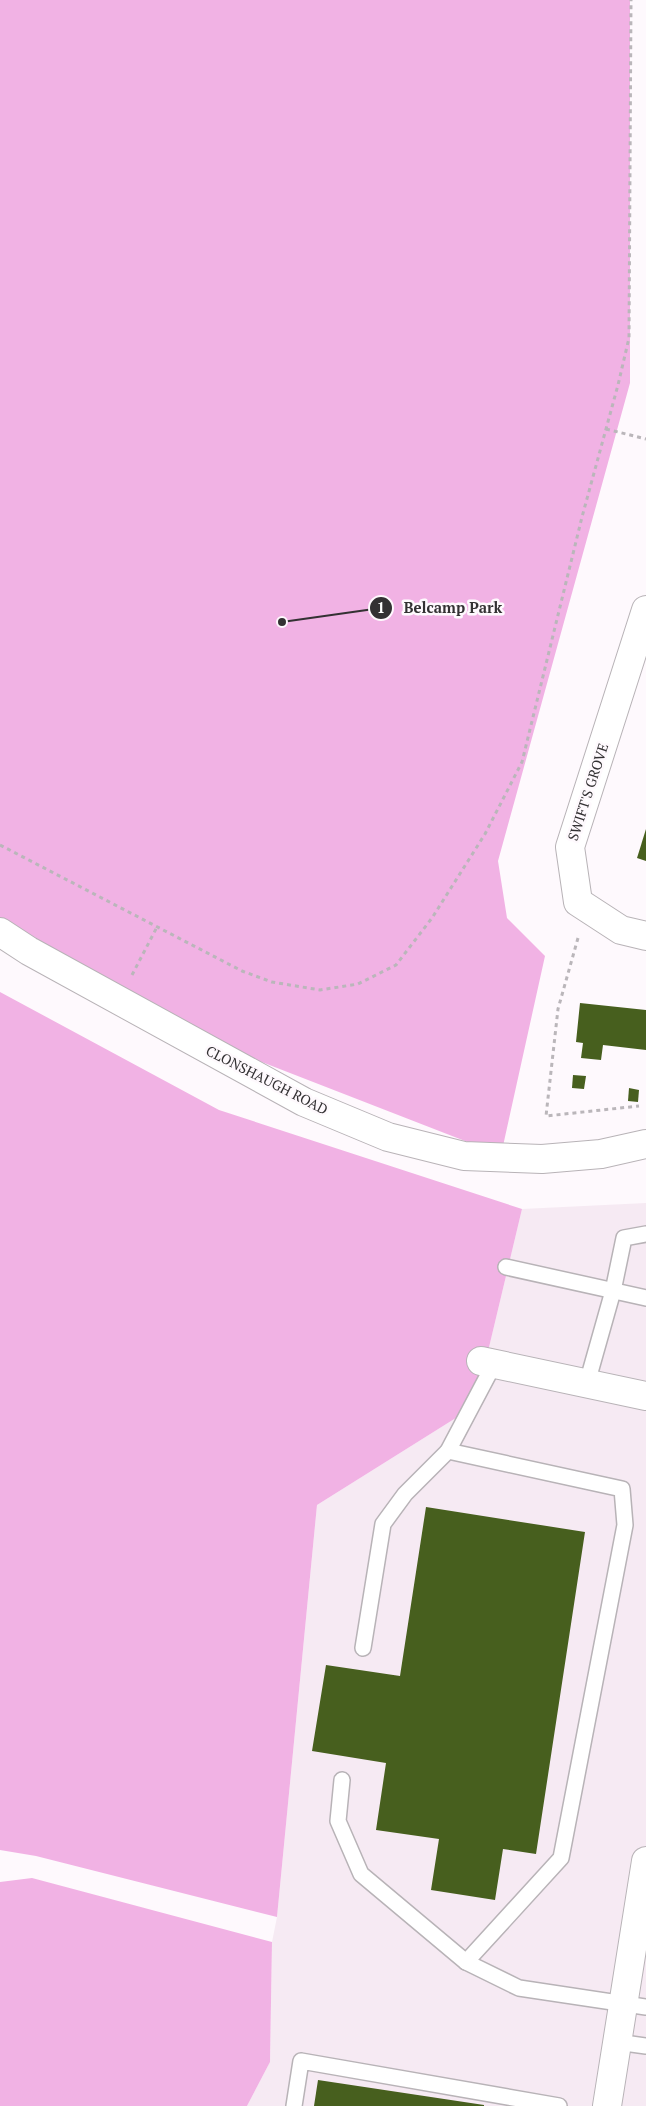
<svg xmlns="http://www.w3.org/2000/svg" width="646" height="2106" viewBox="0 0 646 2106" font-family="'PT Serif',serif">
	<style>
		.built { fill: #f6eaf3 }
		.green { fill: #f1b2e4 }
		.building { fill: #475f1e }
		.lines { fill: none; stroke-linecap: round; stroke-linejoin: round }
		.lane-casing { stroke: #b8b3b7; stroke-width: 18 }
		.street-casing { stroke: #b8b3b7; stroke-width: 30 }
		.secondary-casing { stroke: #b8b3b7; stroke-width: 30 }
		.path { stroke: #bab6ba; stroke-width: 3; stroke-dasharray: 4 4; stroke-linecap: butt }
		.lane { stroke: #fff; stroke-width: 15 }
		.street { stroke: #fff; stroke-width: 28 }
		.secondary { stroke: #fff; stroke-width: 28 }
		.labels { text-anchor: middle; stroke-width: 5; stroke-linejoin: round; paint-order: stroke }
		.street-label { font-size: 14px; fill: #333133; stroke: #fef9fd }
		.leader { fill: none; stroke: #333133; stroke-width: 2 }
		.callout-dot { fill: #333133; stroke: #fef9fd; stroke-width: 2 }
		.mark-label { font-size: 15px; text-anchor: middle; font-weight: bold; fill: #fff }
		.callout-label { font-size: 15px; text-anchor: middle; font-weight: bold; fill: #333133; stroke: #fef9fd; stroke-width: 5; stroke-linejoin: round; paint-order: stroke }
	</style>
	<rect width="100%" height="100%" fill="#fef9fd"/>
	<polygon class="built" points="646,1203 646,2106 247,2106 270,2062 272,1942 277,1917 317,1505 475,1406 522,1209"/>
	<g class="green">
		<polygon points="0,0 630,0 630,383 498,861 507,918 545,956 501,1155 228,1049 0,918"/>
		<polygon points="0,992 219,1110 522,1209 475,1406 317,1505 277,1917 36,1856 0,1850"/>
		<polygon points="32,1878 272,1942 270,2062 247,2106 0,2106 0,1882"/>
	</g>
	<g class="building">
		<polygon points="646,829 646,861 637,858"/>
		<polygon points="580,1003 646,1010 646,1050 603,1045 601,1060 581,1058 583,1043 576,1042"/>
		<polygon points="573,1075 586,1076 584,1089 572,1088"/>
		<polygon points="629,1088 639,1090 638,1102 628,1101"/>
		<polygon points="426,1507 585,1532 536,1854 503,1849 495,1900 431,1890 439,1839 376,1830 386,1763 312,1751 326,1665 400,1676"/>
		<polygon points="318,2080 484,2105 484,2106 314,2106"/>
	</g>
	<g class="lines">
		<defs>
			<g id="lane">
				<polyline points="506,1267 646,1298"/>
				<polyline points="587,1383 613,1291 624,1238 646,1234"/>
				<polyline points="448,1451 622,1489 625,1525 561,1858 466,1962"/>
				<polyline points="363,1648 383,1524 405,1494 448,1451 494,1364"/>
				<polyline points="342,1780 338,1821 361,1874 466,1962 519,1988 646,2007"/>
				<polyline points="617,2042 646,2046"/>
				<polyline points="294,2106 301,2061 559,2106"/>
			</g>
			<g id="street">
				<polyline points="646,610 570,847 578,902 621,930 646,936"/>
				<polyline points="481,1361 646,1396"/>
				<polyline points="607,2106 646,1861"/>
			</g>
			<polyline id="secondary" points="0,932 29,951 304,1102 388,1137 464,1156 542,1159 601,1154 646,1144"/>
		</defs>
		<use href="#lane" class="lane-casing"/>
		<use href="#street" class="street-casing"/>
		<use href="#secondary" class="secondary-casing"/>
		<g class="path">
			<polyline points="606,429 646,439"/>
			<polyline points="0,845 242,971 272,982 320,990 358,984 396,965 432,918 485,834 522,762 582,517 618,385 629,338 631,0"/>
			<polyline points="578,938 558,1009 546,1116 639,1106"/>
			<polyline points="132,975 157,927"/>
		</g>
		<use href="#lane" class="lane"/>
		<use href="#street" class="street"/>
		<use href="#secondary" class="secondary"/>
	</g>
	<g class="labels">
		<g class="street-label">
			<text transform="translate(588 792) rotate(-72)" y="5">SWIFT'S GROVE</text>
			<text transform="translate(267 1080) rotate(27)" y="5">CLONSHAUGH ROAD</text>
		</g>
	</g>
	<path class="leader" d="M282 622L381 608"/>
	<g class="callout-dot">
		<circle cx="282" cy="622" r="5"/>
		<circle cx="381" cy="608" r="12"/>
	</g>
	<g class="mark-label">
		<text x="381" y="613">1</text>
	</g>
	<g class="callout-label">
		<text x="453" y="613">Belcamp Park</text>
	</g>
</svg>
